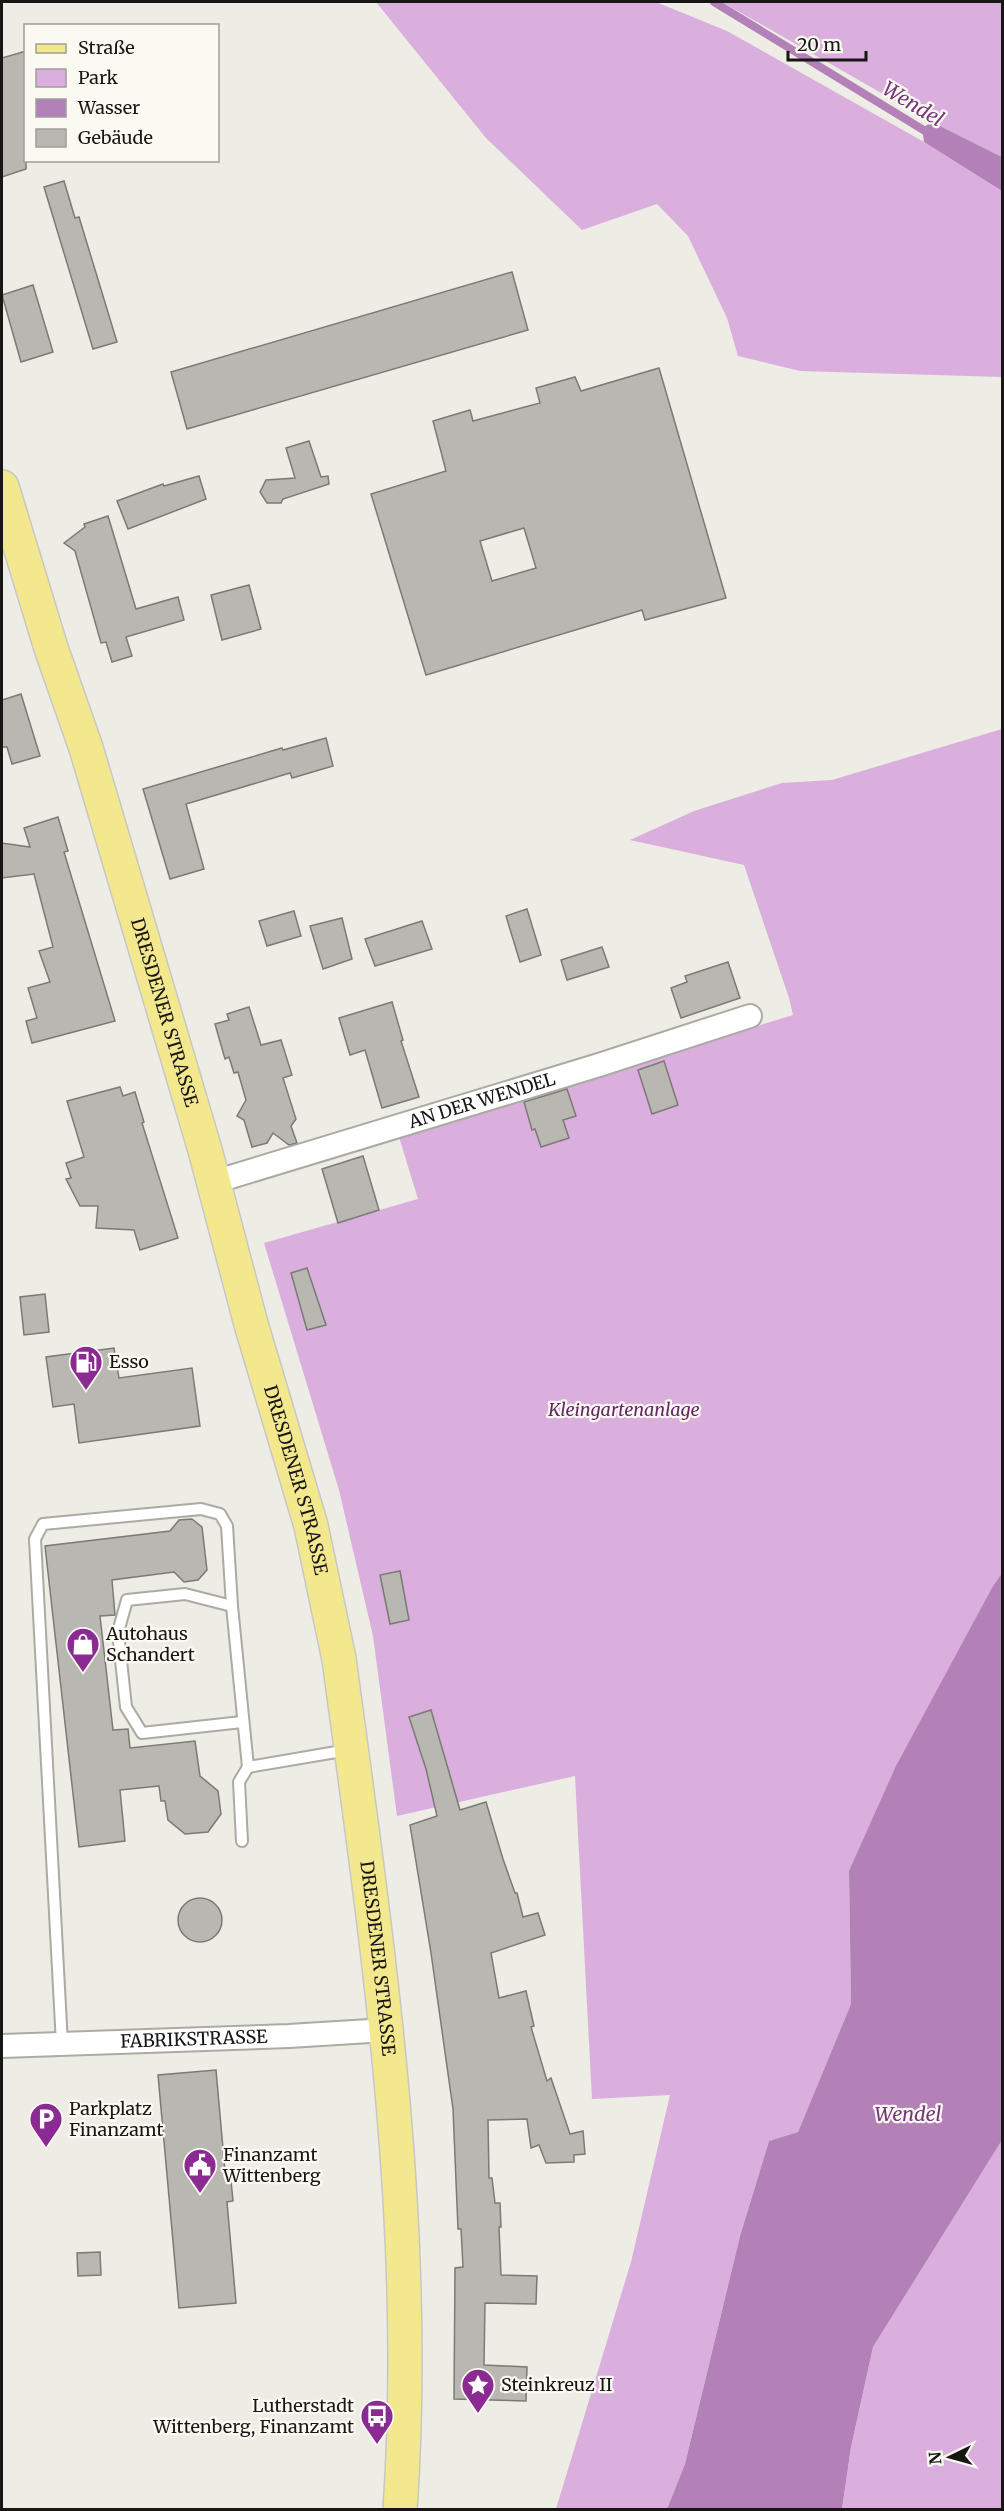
<svg xmlns="http://www.w3.org/2000/svg" width="1004" height="2511" viewBox="0 0 1004 2511" font-family="Merriweather,serif">
	<style>
		.green { fill: #daaedd }
		.water { fill: #b380b7 }
		.lines { fill: none; stroke-linecap: round; stroke-linejoin: round }
		.stream { stroke: #b380b7; stroke-width: 8 }
		.building { fill: #b8b7b1; stroke: #7b7a74; stroke-width: 1.5; fill-rule: evenodd }
		.lane-casing { stroke: #abaaa3; stroke-width: 14 }
		.street-casing { stroke: #abaaa3; stroke-width: 26 }
		.primary-casing { stroke: #c7c7c7; stroke-width: 36 }
		.lane { stroke: #fff; stroke-width: 10 }
		.street { stroke: #fff; stroke-width: 22 }
		.primary { stroke: #f4e88f; stroke-width: 33 }
		.labels { text-anchor: middle; stroke-width: 4.5; stroke-linejoin: round; paint-order: stroke }
		.street-label { font-size: 18px; fill: #171614; stroke: #faf9f2 }
		.poi-label { font-size: 18px; fill: #171614; stroke: #faf9f2; text-anchor: start }
		.park-label { font-size: 18px; font-style: italic; fill: #642569; stroke: #faf9f2 }
		.water-label { font-size: 20px; font-style: italic; fill: #75367b; stroke: #faf9f2 }
	</style>
	<rect width="100%" height="100%" fill="#edece5"/>
	<g class="green">
		<polygon points="376,2 656,2 727,31 924,142 1002,191 1002,377 800,371 738,356 727,318 688,236 657,204 582,230 486,138"/>
		<polygon points="722,2 1002,2 1002,157 932,122"/>
		<polygon points="1002,729 1002,1573 993,1586 849,1871 851,2004 798,2132 769,2141 740,2236 685,2464 667,2509 556,2509 631,2262 670,2095 592,2099 575,1776 397,1816 373,1636 339,1490 264,1243 418,1199 399,1137 793,1015 789,998 744,865 630,840 694,811 782,783 832,780"/>
		<polygon points="1002,2140 1002,2509 842,2510 851,2447 873,2347"/>
	</g>
	<g class="water">
		<polygon points="932,122 1002,157 1002,191 924,142 922,128"/>
		<polygon points="1002,1573 1002,2140 873,2347 851,2447 842,2509 667,2509 685,2464 740,2236 769,2141 798,2132 851,2004 849,1871 896,1766 993,1586"/>
	</g>
	<g class="lines">
		<polyline class="stream" points="714,2 930,134"/>
	</g>
	<g class="building">
		<polygon points="26,51 26,169 2,177 2,58"/>
		<polygon points="64,181 75,218 79,217 117,342 93,349 44,187"/>
		<polygon points="512,272 528,330 187,429 171,372"/>
		<polygon points="33,285 53,352 21,362 2,295"/>
		<path d="M659 368 726 598 645 620 642 610 426 675 371 494 446 471 433 421 470 410 473 421 540 403 536 388 575 377 581 391ZM524 528 536 568 492 581 480 541Z"/>
		<polygon points="309,441 321,477 328,476 329,484 283,499 281,503 267,503 260,492 266,480 295,478 286,448"/>
		<polygon points="199,476 206,499 128,529 117,501 163,484 164,486"/>
		<polygon points="108,516 136,609 178,597 184,620 126,637 132,656 112,662 106,642 101,643 75,551 64,543 85,527 84,524"/>
		<polygon points="249,585 261,629 222,640 211,595"/>
		<polygon points="21,694 40,756 12,764 7,747 2,747 2,700"/>
		<polygon points="326,738 333,766 292,778 290,773 186,804 204,869 170,879 143,789 282,748 283,750"/>
		<polygon points="58,817 68,851 64,852 115,1021 32,1043 26,1021 37,1018 28,988 50,982 39,951 53,947 34,874 2,878 2,843 30,847 24,828"/>
		<polygon points="527,909 541,955 520,962 506,916"/>
		<polygon points="294,911 301,936 267,946 259,921"/>
		<polygon points="342,918 352,959 323,969 310,926"/>
		<polygon points="422,921 432,949 375,966 365,939"/>
		<polygon points="602,947 609,967 567,980 561,960"/>
		<polygon points="728,962 740,998 681,1018 671,988 687,982 685,976"/>
		<polygon points="392,1002 403,1040 401,1041 419,1097 382,1108 365,1050 350,1055 339,1018"/>
		<polygon points="249,1007 261,1045 281,1040 292,1075 283,1078 296,1119 291,1126 297,1143 289,1145 273,1133 267,1143 252,1147 244,1120 237,1116 246,1100 238,1072 234,1073 229,1057 225,1059 215,1024 229,1020 227,1014"/>
		<polygon points="664,1061 678,1105 652,1114 638,1070"/>
		<polygon points="120,1087 123,1096 135,1092 144,1122 142,1123 178,1238 140,1250 134,1230 96,1228 98,1206 80,1206 66,1179 71,1178 66,1163 84,1157 67,1101"/>
		<polygon points="567,1089 576,1116 563,1120 569,1138 541,1147 535,1129 532,1130 524,1102"/>
		<polygon points="363,1156 379,1210 338,1223 322,1169"/>
		<polygon points="307,1268 326,1325 307,1330 291,1273"/>
		<polygon points="45,1294 49,1332 24,1335 20,1297"/>
		<polygon points="114,1348 119,1378 192,1368 200,1426 79,1443 74,1404 53,1407 46,1357"/>
		<polygon points="192,1519 202,1527 207,1570 198,1580 184,1582 174,1572 112,1580 115,1615 100,1616 113,1730 128,1729 130,1748 195,1741 200,1776 218,1791 221,1814 208,1832 185,1834 168,1820 165,1801 161,1801 159,1786 120,1790 125,1841 79,1847 45,1546 170,1531 179,1520"/>
		<polygon points="400,1571 409,1620 390,1624 380,1575"/>
		<polygon points="431,1710 460,1810 486,1802 503,1859 515,1893 517,1893 523,1917 538,1913 545,1935 491,1953 499,1998 526,1991 534,2026 531,2027 547,2081 551,2078 570,2134 583,2131 585,2154 574,2155 574,2162 546,2163 539,2145 531,2148 527,2119 488,2120 489,2178 492,2178 495,2203 500,2203 501,2227 499,2227 501,2275 537,2276 536,2304 485,2303 484,2365 527,2367 526,2401 454,2399 455,2268 463,2267 461,2229 458,2229 453,2109 431,1953 410,1825 437,1816 426,1769 409,1717"/>
		<circle cx="200" cy="1920" r="22"/>
		<polygon points="216,2070 225,2171 230,2171 233,2201 227,2202 236,2303 179,2308 158,2075"/>
		<polygon points="100,2252 101,2275 78,2276 77,2253"/>
	</g>
	<g class="lines">
		<defs>
			<g id="lane">
				<polyline points="232,1606 185,1594 127,1600 118,1632 126,1707 142,1733 242,1722"/>
				<polyline points="248,1767 348,1750"/>
				<polyline points="62,2044 35,1539 43,1524 201,1509 220,1514 227,1526 232,1606 248,1767 239,1782 242,1841"/>
			</g>
			<g id="street">
				<path id="s1" d="M214 1182 599 1065 750 1016"/>
				<path id="s2" d="M2 2046 289 2036 386 2030"/>
			</g>
			<g id="primary">
				<path id="s3" d="M2 487 51 648 86 748 205 1150 251 1324 311 1526 339 1659C377 1941 420 2224 400 2510"/>
			</g>
		</defs>
		<use href="#lane" class="lane-casing"/>
		<use href="#street" class="street-casing"/>
		<use href="#primary" class="primary-casing"/>
		<use href="#lane" class="lane"/>
		<use href="#street" class="street"/>
		<use href="#primary" class="primary"/>
	</g>
	<defs>
		<symbol id="fuel-pin" viewBox="-11 -11 22 30"><path d="M0 17L-7.5 6A9.5 9.5 0 1 1 7.5 6Z" fill="#8b2a93" stroke="#faf9f2"/><path d="M-5.5-6h7V0h2V4h1.3V-2.5L3-4.5l.8-.8L6-3V5H2.5V1h-1V6h-7ZM-4.2-4.7v3.2H.2V-4.7Z" fill="#fff"/></symbol>
		<symbol id="shop-pin" viewBox="-11 -11 22 30"><path d="M0 17L-7.5 6A9.5 9.5 0 1 1 7.5 6Z" fill="#8b2a93" stroke="#faf9f2"/><path d="M-5-2.5h2.3a2.7 3.5 0 0 1 5.4 0H5L5.5 6h-11ZM-1.5-2.5h3a1.5 2.3 0 0 0-3 0Z" fill="#fff"/></symbol>
		<symbol id="parking-pin" viewBox="-11 -11 22 30"><path d="M0 17L-7.5 6A9.5 9.5 0 1 1 7.5 6Z" fill="#8b2a93" stroke="#faf9f2"/><path d="M-3.5-5.5H1a3.5 3.5 0 0 1 0 7H-1V5.5H-3.5ZM-1-3.4V-.6H.8a1.4 1.4 0 0 0 0-2.8Z" fill="#fff"/></symbol>
		<symbol id="civic-pin" viewBox="-11 -11 22 30"><path d="M0 17L-7.5 6A9.5 9.5 0 1 1 7.5 6Z" fill="#8b2a93" stroke="#faf9f2"/><path d="M-.6-6.5H3V-4.5H.6V-3L4-1V1h2V6H-6V1h2V-1L-.6-3ZM-1.2 2.5V6h2.4V2.5Z" fill="#fff"/></symbol>
		<symbol id="sight-pin" viewBox="-11 -11 22 30"><path d="M0 17L-7.5 6A9.5 9.5 0 1 1 7.5 6Z" fill="#8b2a93" stroke="#faf9f2"/><path d="M0-6L1.8-2.2L6-1.7L2.9 1.2L3.7 5.4L0 3.3L-3.7 5.4L-2.9 1.2L-6-1.7L-1.8-2.2Z" fill="#fff"/></symbol>
		<symbol id="bus-pin" viewBox="-11 -11 22 30"><path d="M0 17L-7.5 6A9.5 9.5 0 1 1 7.5 6Z" fill="#8b2a93" stroke="#faf9f2"/><path d="M-5-6H5V4H4V6H2V4H-2V6H-4V4H-5ZM-3.5-4V0h7V-4ZM-3.5 1.2v1.5H-2V1.2ZM2 1.2v1.5H3.5V1.2Z" fill="#fff"/></symbol>
	</defs>
	<g fill-rule="evenodd">
		<use href="#fuel-pin" x="67" y="1343" width="38" height="52"/>
		<use href="#shop-pin" x="64" y="1625" width="38" height="52"/>
		<use href="#parking-pin" x="27" y="2100" width="38" height="52"/>
		<use href="#civic-pin" x="181" y="2146" width="38" height="52"/>
		<use href="#sight-pin" x="459" y="2366" width="38" height="52"/>
		<use href="#bus-pin" x="358" y="2397" width="38" height="52"/>
	</g>
	<g class="labels">
		<g class="street-label">
			<text dy="6" stroke="none"><textPath href="#s3" startOffset="550">DRESDENER STRASSE</textPath></text>
			<text dy="6" stroke="none"><textPath href="#s1" startOffset="280">AN DER WENDEL</textPath></text>
			<text dy="6" stroke="none"><textPath href="#s3" startOffset="1036">DRESDENER STRASSE</textPath></text>
			<text dy="6" stroke="none"><textPath href="#s3" startOffset="1522">DRESDENER STRASSE</textPath></text>
			<text dy="6" stroke="none"><textPath href="#s2" startOffset="192">FABRIKSTRASSE</textPath></text>
		</g>
		<g class="poi-label">
			<text x="109" y="1368">Esso</text>
			<text x="106" y="1640">Autohaus<tspan x="106" dy="21">Schandert</tspan></text>
			<text x="69" y="2115">Parkplatz<tspan x="69" dy="21">Finanzamt</tspan></text>
			<text x="223" y="2161">Finanzamt<tspan x="223" dy="21">Wittenberg</tspan></text>
			<text x="501" y="2391">Steinkreuz II</text>
			<text x="354" y="2412" text-anchor="end">Lutherstadt<tspan x="354" dy="21">Wittenberg, Finanzamt</tspan></text>
		</g>
		<g class="park-label">
			<text x="624" y="1416">Kleingartenanlage</text>
		</g>
		<g class="water-label">
			<text transform="translate(913 104) rotate(31)" y="7">Wendel</text>
			<text x="908" y="2121">Wendel</text>
		</g>
	</g>
	<rect width="1004" height="2511" fill="none" stroke="#171614" stroke-width="6"/>
	<rect x="24" y="24" width="195" height="138" fill="#faf9f2" stroke="#9f9e99" stroke-width="1.5"/>
	<rect x="36" y="44" width="30" height="9" fill="#f4e88f" stroke="#9f9e99" stroke-width="1.5"/>
	<text x="78" y="54" font-size="18" fill="#171614">Straße</text>
	<rect x="36" y="69" width="30" height="18" fill="#daaedd" stroke="#9f9e99" stroke-width="1.5"/>
	<text x="78" y="84" font-size="18" fill="#171614">Park</text>
	<rect x="36" y="99" width="30" height="18" fill="#b380b7" stroke="#9f9e99" stroke-width="1.5"/>
	<text x="78" y="114" font-size="18" fill="#171614">Wasser</text>
	<rect x="36" y="129" width="30" height="18" fill="#b8b7b1" stroke="#9f9e99" stroke-width="1.5"/>
	<text x="78" y="144" font-size="18" fill="#171614">Gebäude</text>
	<g transform="translate(950 2457) rotate(265)" stroke="#faf9f2" stroke-width="4.5" paint-order="stroke">
	<path d="M0-4.5L10 22L0 15L-10 22Z" fill="#171614"/>
	<text y="-9" font-size="16" font-weight="bold" text-anchor="middle" fill="#171614">N</text>
	</g>
	<path d="M788 51v9h78v-9" fill="none" stroke="#171614" stroke-width="3"/>
	<text x="797" y="51" font-size="18" fill="#171614" stroke="#faf9f2" stroke-width="4.5" paint-order="stroke">20 m</text>
</svg>
